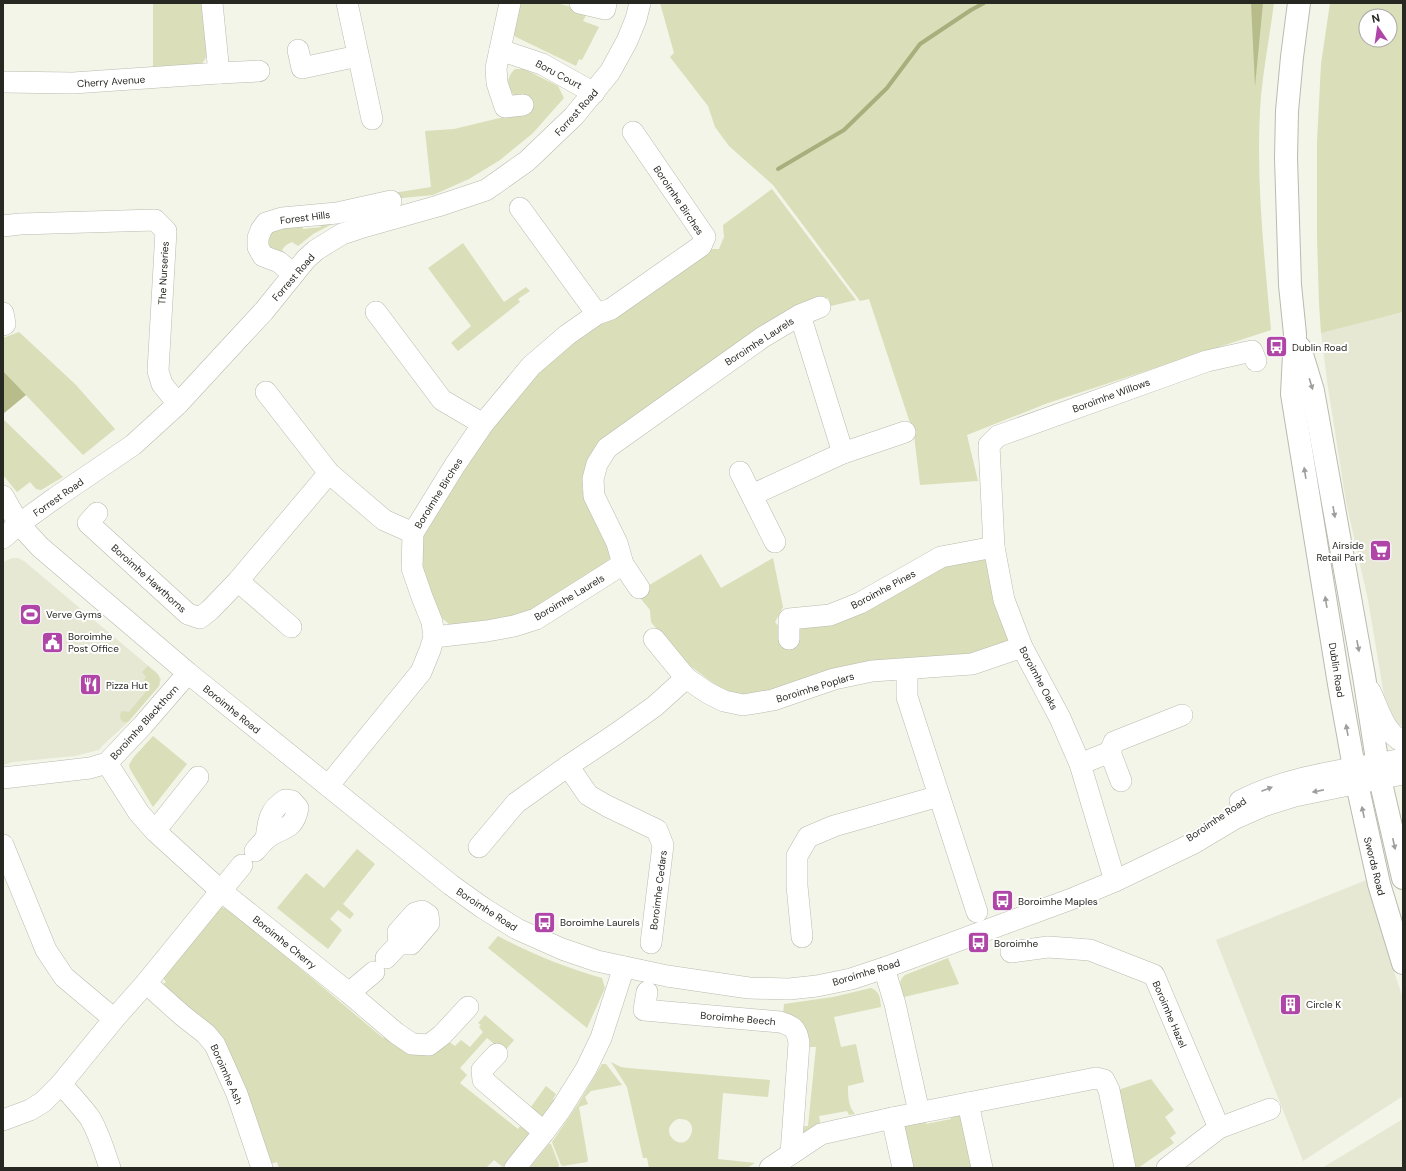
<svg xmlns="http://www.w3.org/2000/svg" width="1406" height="1171" viewBox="0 0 1406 1171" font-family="'DM Sans',sans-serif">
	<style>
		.built { fill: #e6e8d4 }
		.green { fill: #dadeb9; fill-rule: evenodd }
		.forest { fill: #b7bc8a }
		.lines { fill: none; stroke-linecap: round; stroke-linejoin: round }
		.stream { stroke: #a9ae7c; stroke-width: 4 }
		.minor-casing { stroke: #b9bbaf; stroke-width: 22 }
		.major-casing { stroke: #b9bbaf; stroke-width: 24 }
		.minor { stroke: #fff; stroke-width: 21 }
		.major { stroke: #fff; stroke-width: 22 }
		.oneway { fill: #9e9e9c }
		.labels { text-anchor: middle; stroke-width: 4; stroke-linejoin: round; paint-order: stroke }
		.street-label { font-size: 10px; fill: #282823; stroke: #fff }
		.poi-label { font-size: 10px; fill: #282823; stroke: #fff; text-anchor: start }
	</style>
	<rect width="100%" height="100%" fill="#f3f5e8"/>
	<g class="built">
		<polygon points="1403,312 1403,726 1393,722 1386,707 1368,600 1346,502 1327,381 1321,332"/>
		<polygon points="12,558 18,558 24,561 158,674 161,679 159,686 128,722 102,746 99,750 75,756 13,762 3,765 3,562"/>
		<polygon points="1369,879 1394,972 1403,998 1403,1096 1303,1161 1216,940"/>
		<polygon points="1403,1119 1403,1168 1322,1168"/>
	</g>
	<g class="green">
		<polygon points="153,3 205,3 208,52 205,59 202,64 195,67 153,70"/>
		<polygon points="520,3 556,3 588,11 583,21 599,27 582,60 579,59 576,66 516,37 513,34"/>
		<path d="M660 3H1274C1270 34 1264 65 1261 96 1255 174 1264 252 1271 330L1048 403 967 435 978 481 920 485 914 435 869 299 860 301 773 185 729 146 715 127 708 106 670 57 674 53Z"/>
		<path d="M1330 3H1403V312L1321 333 1319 303 1317 237V142L1321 64ZM1366 16H1390V40H1366Z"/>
		<path d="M515 69H524L558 86 564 98 533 133 500 160 469 179 433 195 351 203 393 193 431 187 425 131 454 129 529 111C517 98 498 86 515 69Z"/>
		<polygon points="772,189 856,300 831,306 828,298 802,306 586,470 582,489 600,530 611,549 611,558 604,564 570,585 531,612 516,619 459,625 449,624 438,615 419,571 418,550 426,525 466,464 532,377 576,337 707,249 719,249 724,237 723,225"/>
		<path d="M320 219H342L313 234 298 246 292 242 286 245 282 250 288 257C273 253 271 252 265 238L269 227 302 220 303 229 321 227Z"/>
		<polygon points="463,243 504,302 526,287 530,291 518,299 520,302 458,351 451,343 471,326 428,268"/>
		<polygon points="19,332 75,384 115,429 83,455 3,371 3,338"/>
		<polygon points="3,419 63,477 41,490 36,489 30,482 17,492 3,475"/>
		<polygon points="701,554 721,588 773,558 783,607 775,622 782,630 947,565 989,554 1010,642 984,655 828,671 790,683 760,695 732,696 709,680 681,659 651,622 650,610 636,593"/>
		<path d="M148 666C156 673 162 674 159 686L128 722H123L120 718 121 711 129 712 149 688 144 680 146 677 142 672Z"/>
		<polygon points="153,736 187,764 153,807 130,769 129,765 133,758"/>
		<polygon points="357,849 375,864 343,904 354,914 350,919 338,910 330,919 342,930 328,949 277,908 306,873 324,888"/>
		<path d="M228 906 231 910 383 1038 387 1035 448 1041 455 1046 461 1040 470 1047 483 1032 479 1027 481 1025 478 1023 485 1015 514 1040 504 1052 487 1038 460 1068 467 1075 460 1083 518 1129 523 1122C530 1129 532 1134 528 1143L503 1167 494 1160 486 1168H279L277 1162 271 1164 244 1091 162 985 166 982 163 978 221 907 225 908Z"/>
		<path d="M498 936C532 954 564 967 602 978L605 988 587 1028 488 948Z"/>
		<path d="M948 958 959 984 904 997C901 987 897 982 905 975Z"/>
		<path d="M871 988C880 992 880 997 881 1007L834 1017 841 1047 856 1044 864 1082 848 1086C848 1094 848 1107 855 1114L849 1115 847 1111 819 1116 821 1128 807 1134 802 1133 800 1126H808L816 1047H807L783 1016 784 1004 833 997Z"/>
		<path d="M611 1062 621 1067 628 1068 770 1080 768 1097 723 1093 718 1159 755 1163 747 1168H649L647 1158H643L627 1087ZM678 1119C704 1117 689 1154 673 1139 665 1132 670 1122 678 1119Z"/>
		<polygon points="602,1064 606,1064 622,1085 591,1091 585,1097 588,1104 579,1107 588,1160 587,1162 563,1166 561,1165 552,1142 578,1104"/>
		<polygon points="1151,1079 1174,1110 1165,1117 1176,1133 1170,1138 1174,1143 1138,1168 1131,1168 1118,1090"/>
		<polygon points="546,1086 556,1094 553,1099 558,1101 548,1114 541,1117 528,1111"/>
		<polygon points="951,1114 960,1115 975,1168 909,1168 903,1127 908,1123 925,1119 926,1124 951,1119"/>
		<polygon points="549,1144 551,1144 559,1165 558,1167 551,1168 529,1168"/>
	</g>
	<g class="forest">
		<polygon points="1251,3 1263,3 1255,86"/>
		<polygon points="3,371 26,395 3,414"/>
	</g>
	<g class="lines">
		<polyline class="stream" points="778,169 844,130 887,88 920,44 971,10 984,3"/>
		<defs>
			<g id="minor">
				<polyline points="347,3 372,119"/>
				<polyline points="510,3 496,68 497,83 505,107 523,105"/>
				<polyline points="580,3 605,9 606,3"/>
				<polyline points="298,50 302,68 358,56"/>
				<polyline points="500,50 542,64 594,93"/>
				<polyline points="219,73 259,71"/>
				<polyline points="3,82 73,83 219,73 212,3"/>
				<polyline points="520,208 597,314"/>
				<polyline points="3,226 20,224 155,220 166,231 158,371 162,384 178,404"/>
				<polyline points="293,274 279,262 263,256 258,247 258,238 261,230 266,223 282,218 337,213 391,201"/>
				<polyline points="376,312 442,400 483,424"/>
				<polyline points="3,313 5,324 3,325"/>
				<polyline points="800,315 843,453"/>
				<polyline points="266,392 329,473 384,520 413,533"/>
				<polyline points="740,472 775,542"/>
				<polyline points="752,495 843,453 905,432"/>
				<polyline points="3,496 19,524 40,547 188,673 451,885 483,908 517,929 562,949 597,961 667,976 749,988 789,989 817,986 851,979 884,968 1074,898 1115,881 1194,843 1234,819 1266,805 1295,796 1403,774"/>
				<polyline points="97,513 88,523 188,614 200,618 210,610 238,581 329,473"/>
				<polyline points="3,538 19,524 55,498 133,445 178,404 238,339 264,311 306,259 316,250 342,234 360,228 438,206 486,190 527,161 574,116 610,72 627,41 636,19 640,3"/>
				<polyline points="238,581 291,627"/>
				<polyline points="639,588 623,564 617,543 594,496 593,479 597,464 607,448 763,337 800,315 820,307"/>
				<polyline points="434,637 487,631 514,626 536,619 623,564"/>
				<polyline points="654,639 686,678 708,693 724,701 743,705 773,700 834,679 872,671 972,664 1022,647"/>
				<polyline points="789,639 789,619 830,615 860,603 941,557 994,547"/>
				<polyline points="907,669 907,697 977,912"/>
				<path d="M1370 691C1379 710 1384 732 1403 742"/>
				<polyline points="1110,752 1121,781"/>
				<polyline points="107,763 139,813 155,831 221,891 349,993 396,1033 412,1044 429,1045 442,1035 468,1007"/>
				<polyline points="1080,764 1110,752 1114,742 1182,715"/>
				<polyline points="568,766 588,795 607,806 657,830 663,845 651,943"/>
				<polyline points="3,778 90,768 107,763 143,725 188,673"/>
				<polyline points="328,786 421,672 430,650 434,637 432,622 422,597 412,568 413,533 455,465 483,424 531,366 567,335 597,314 611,309 701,246 705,237 633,132"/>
				<path d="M1240 801C1290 775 1348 770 1403 759"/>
				<polyline points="155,831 198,777"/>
				<polyline points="3,845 46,950 64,977 114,1019"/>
				<polyline points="479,847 516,803 568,766 616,734 655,706 686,678"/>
				<path d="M255 851C258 847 262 843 266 839 281 826 293 833 298 808L292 801 285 800C269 810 268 822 266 839"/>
				<polyline points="1115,881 1080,764 1060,718 1022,647 1004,600 994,547 989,445 998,436 1207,361 1252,351 1256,361"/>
				<polyline points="802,937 797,886 797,856 808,837 834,826 939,796"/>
				<polyline points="1011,952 1048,947 1090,950 1154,975 1219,1128"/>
				<polyline points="386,958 399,944 398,932 415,913 422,911 428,915 429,923 411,944 399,944"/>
				<polyline points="884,968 895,1004 919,1112"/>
				<polyline points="146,983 183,1016 206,1034 215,1045 237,1094 262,1168"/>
				<path d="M647 992 644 1010 780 1022C793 1026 797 1029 799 1043L791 1154"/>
				<polyline points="349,993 374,972"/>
				<polyline points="497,1054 482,1070 483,1080 544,1132"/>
				<path d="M61 1084C71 1095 81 1106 90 1118 99 1133 104 1151 110 1168"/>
				<polyline points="968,1103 982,1168"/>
				<polyline points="892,1118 903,1168"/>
				<polyline points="3,1120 30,1110 43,1102 61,1084 114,1019 146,983 242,865"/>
				<polyline points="515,1168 544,1132 561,1109 586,1069 601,1038 624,967"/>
				<polyline points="770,1168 821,1134 892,1118 1096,1078 1104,1080 1109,1090 1125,1168"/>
				<polyline points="1167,1168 1219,1128 1270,1109"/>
			</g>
			<g id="major">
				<polyline points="1299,3 1292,57 1287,111 1286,158 1290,285 1295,334 1292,394 1339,684 1357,784 1379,884 1403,963"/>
				<polyline points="1300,348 1313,391 1364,676 1380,779 1403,878"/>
			</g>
		</defs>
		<use href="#minor" class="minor-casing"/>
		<use href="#major" class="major-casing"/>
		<use href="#minor" class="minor"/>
		<use href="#major" class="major"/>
	</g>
	<defs><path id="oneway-solid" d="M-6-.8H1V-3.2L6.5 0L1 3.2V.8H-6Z"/></defs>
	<g class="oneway">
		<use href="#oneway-solid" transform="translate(1311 384) rotate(73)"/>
		<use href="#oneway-solid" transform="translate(1305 473) rotate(-99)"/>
		<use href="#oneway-solid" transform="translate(1334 512) rotate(80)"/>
		<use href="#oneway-solid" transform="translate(1326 602) rotate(-99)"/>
		<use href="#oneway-solid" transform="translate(1358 646) rotate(79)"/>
		<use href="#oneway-solid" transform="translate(1347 730) rotate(-100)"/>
		<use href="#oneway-solid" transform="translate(1267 789) rotate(-21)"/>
		<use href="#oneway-solid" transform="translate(1318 791) rotate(169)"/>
		<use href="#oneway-solid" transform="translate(1363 812) rotate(-102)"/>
		<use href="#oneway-solid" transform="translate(1394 844) rotate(78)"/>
	</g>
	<defs>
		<symbol id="bus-square" viewBox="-11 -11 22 22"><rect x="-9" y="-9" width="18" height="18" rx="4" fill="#af45a6" stroke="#fff"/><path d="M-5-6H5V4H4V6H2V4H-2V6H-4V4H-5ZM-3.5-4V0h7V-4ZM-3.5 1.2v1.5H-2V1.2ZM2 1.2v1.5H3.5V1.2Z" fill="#fff"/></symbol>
		<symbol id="supermarket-square" viewBox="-11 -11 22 22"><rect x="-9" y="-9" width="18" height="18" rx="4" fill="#af45a6" stroke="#fff"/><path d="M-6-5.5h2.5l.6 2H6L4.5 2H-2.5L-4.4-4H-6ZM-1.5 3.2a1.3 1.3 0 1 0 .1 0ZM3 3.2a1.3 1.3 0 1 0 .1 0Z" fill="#fff"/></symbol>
		<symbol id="stadium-square" viewBox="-11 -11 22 22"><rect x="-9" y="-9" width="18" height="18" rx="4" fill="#af45a6" stroke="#fff"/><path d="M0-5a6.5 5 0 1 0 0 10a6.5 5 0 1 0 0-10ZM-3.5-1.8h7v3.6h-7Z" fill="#fff"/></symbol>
		<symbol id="civic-square" viewBox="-11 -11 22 22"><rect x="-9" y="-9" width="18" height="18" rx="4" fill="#af45a6" stroke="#fff"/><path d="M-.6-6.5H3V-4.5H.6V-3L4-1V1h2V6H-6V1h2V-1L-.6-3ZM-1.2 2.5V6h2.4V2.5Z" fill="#fff"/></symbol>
		<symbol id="restaurant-square" viewBox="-11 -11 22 22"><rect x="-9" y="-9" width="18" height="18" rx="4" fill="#af45a6" stroke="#fff"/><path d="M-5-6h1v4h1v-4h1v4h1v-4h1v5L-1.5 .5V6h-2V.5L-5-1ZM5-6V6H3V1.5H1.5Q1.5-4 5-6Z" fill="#fff"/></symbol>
		<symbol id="building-square" viewBox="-11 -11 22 22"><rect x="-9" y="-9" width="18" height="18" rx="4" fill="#af45a6" stroke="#fff"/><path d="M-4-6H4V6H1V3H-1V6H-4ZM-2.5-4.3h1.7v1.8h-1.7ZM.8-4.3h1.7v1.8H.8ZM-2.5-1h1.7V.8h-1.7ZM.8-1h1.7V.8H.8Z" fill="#fff"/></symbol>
	</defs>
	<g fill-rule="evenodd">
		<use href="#bus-square" x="1264" y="334" width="25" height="25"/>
		<use href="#supermarket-square" x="1368" y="538" width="25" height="25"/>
		<use href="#stadium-square" x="18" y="602" width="25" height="25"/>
		<use href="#civic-square" x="40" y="630" width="25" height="25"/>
		<use href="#restaurant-square" x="78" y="672" width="25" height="25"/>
		<use href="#bus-square" x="990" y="888" width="25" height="25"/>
		<use href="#bus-square" x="532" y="910" width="25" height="25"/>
		<use href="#bus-square" x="966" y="930" width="25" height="25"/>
		<use href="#building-square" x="1278" y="992" width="25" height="25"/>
	</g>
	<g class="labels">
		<g class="street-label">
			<text transform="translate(559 74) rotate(28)" y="4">Boru Court</text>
			<text transform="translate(111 81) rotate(-4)" y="4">Cherry Avenue</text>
			<text transform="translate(576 112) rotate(-48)" y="4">Forrest Road</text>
			<text transform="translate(679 200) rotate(56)" y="4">Boroimhe Birches</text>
			<text transform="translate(305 217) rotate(-7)" y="4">Forest Hills</text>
			<text transform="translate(163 273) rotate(-87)" y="4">The Nurseries</text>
			<text transform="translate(293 277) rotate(-49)" y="4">Forrest Road</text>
			<text transform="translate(759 341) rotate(-33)" y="4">Boroimhe Laurels</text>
			<text transform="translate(1111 395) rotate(-20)" y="4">Boroimhe Willows</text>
			<text transform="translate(438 493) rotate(-58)" y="4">Boroimhe Birches</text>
			<text transform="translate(58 497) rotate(-35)" y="4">Forrest Road</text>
			<text transform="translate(149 578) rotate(42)" y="4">Boroimhe Hawthorns</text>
			<text transform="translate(883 589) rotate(-28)" y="4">Boroimhe Pines</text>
			<text transform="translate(569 597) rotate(-31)" y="4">Boroimhe Laurels</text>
			<text transform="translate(1337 670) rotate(81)" y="4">Dublin Road</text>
			<text transform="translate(1039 678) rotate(62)" y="4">Boroimhe Oaks</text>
			<text transform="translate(815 687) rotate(-17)" y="4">Boroimhe Poplars</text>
			<text transform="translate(232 709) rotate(39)" y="4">Boroimhe Road</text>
			<text transform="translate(144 722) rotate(-48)" y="4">Boroimhe Blackthorn</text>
			<text transform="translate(1216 819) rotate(-34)" y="4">Boroimhe Road</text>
			<text transform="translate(1375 866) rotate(76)" y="4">Swords Road</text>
			<text transform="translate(658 890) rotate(-83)" y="4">Boroimhe Cedars</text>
			<text transform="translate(487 909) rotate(33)" y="4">Boroimhe Road</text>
			<text transform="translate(285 942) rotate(39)" y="4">Boroimhe Cherry</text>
			<text transform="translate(866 972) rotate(-17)" y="4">Boroimhe Road</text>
			<text transform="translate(1170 1014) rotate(67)" y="4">Boroimhe Hazel</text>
			<text transform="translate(738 1018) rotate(5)" y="4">Boroimhe Beech</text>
			<text transform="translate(227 1074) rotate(66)" y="4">Boroimhe Ash</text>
		</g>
		<g class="poi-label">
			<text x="1292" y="351">Dublin Road</text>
			<text x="1364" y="549" text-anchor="end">Airside<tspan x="1364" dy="12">Retail Park</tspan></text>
			<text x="46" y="618">Verve Gyms</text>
			<text x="68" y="640">Boroimhe<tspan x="68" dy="12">Post Office</tspan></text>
			<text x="106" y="689">Pizza Hut</text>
			<text x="1018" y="905">Boroimhe Maples</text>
			<text x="560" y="926">Boroimhe Laurels</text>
			<text x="994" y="947">Boroimhe</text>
			<text x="1306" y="1008">Circle K</text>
		</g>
	</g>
	<rect width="1406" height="1171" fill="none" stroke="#282823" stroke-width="8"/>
	<g transform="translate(1378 28) rotate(347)"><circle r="19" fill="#ffffff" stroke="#a9a9a7"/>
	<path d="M0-3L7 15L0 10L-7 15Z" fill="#af45a6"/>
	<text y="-6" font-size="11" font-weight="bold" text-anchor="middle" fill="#282823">N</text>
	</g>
</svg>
